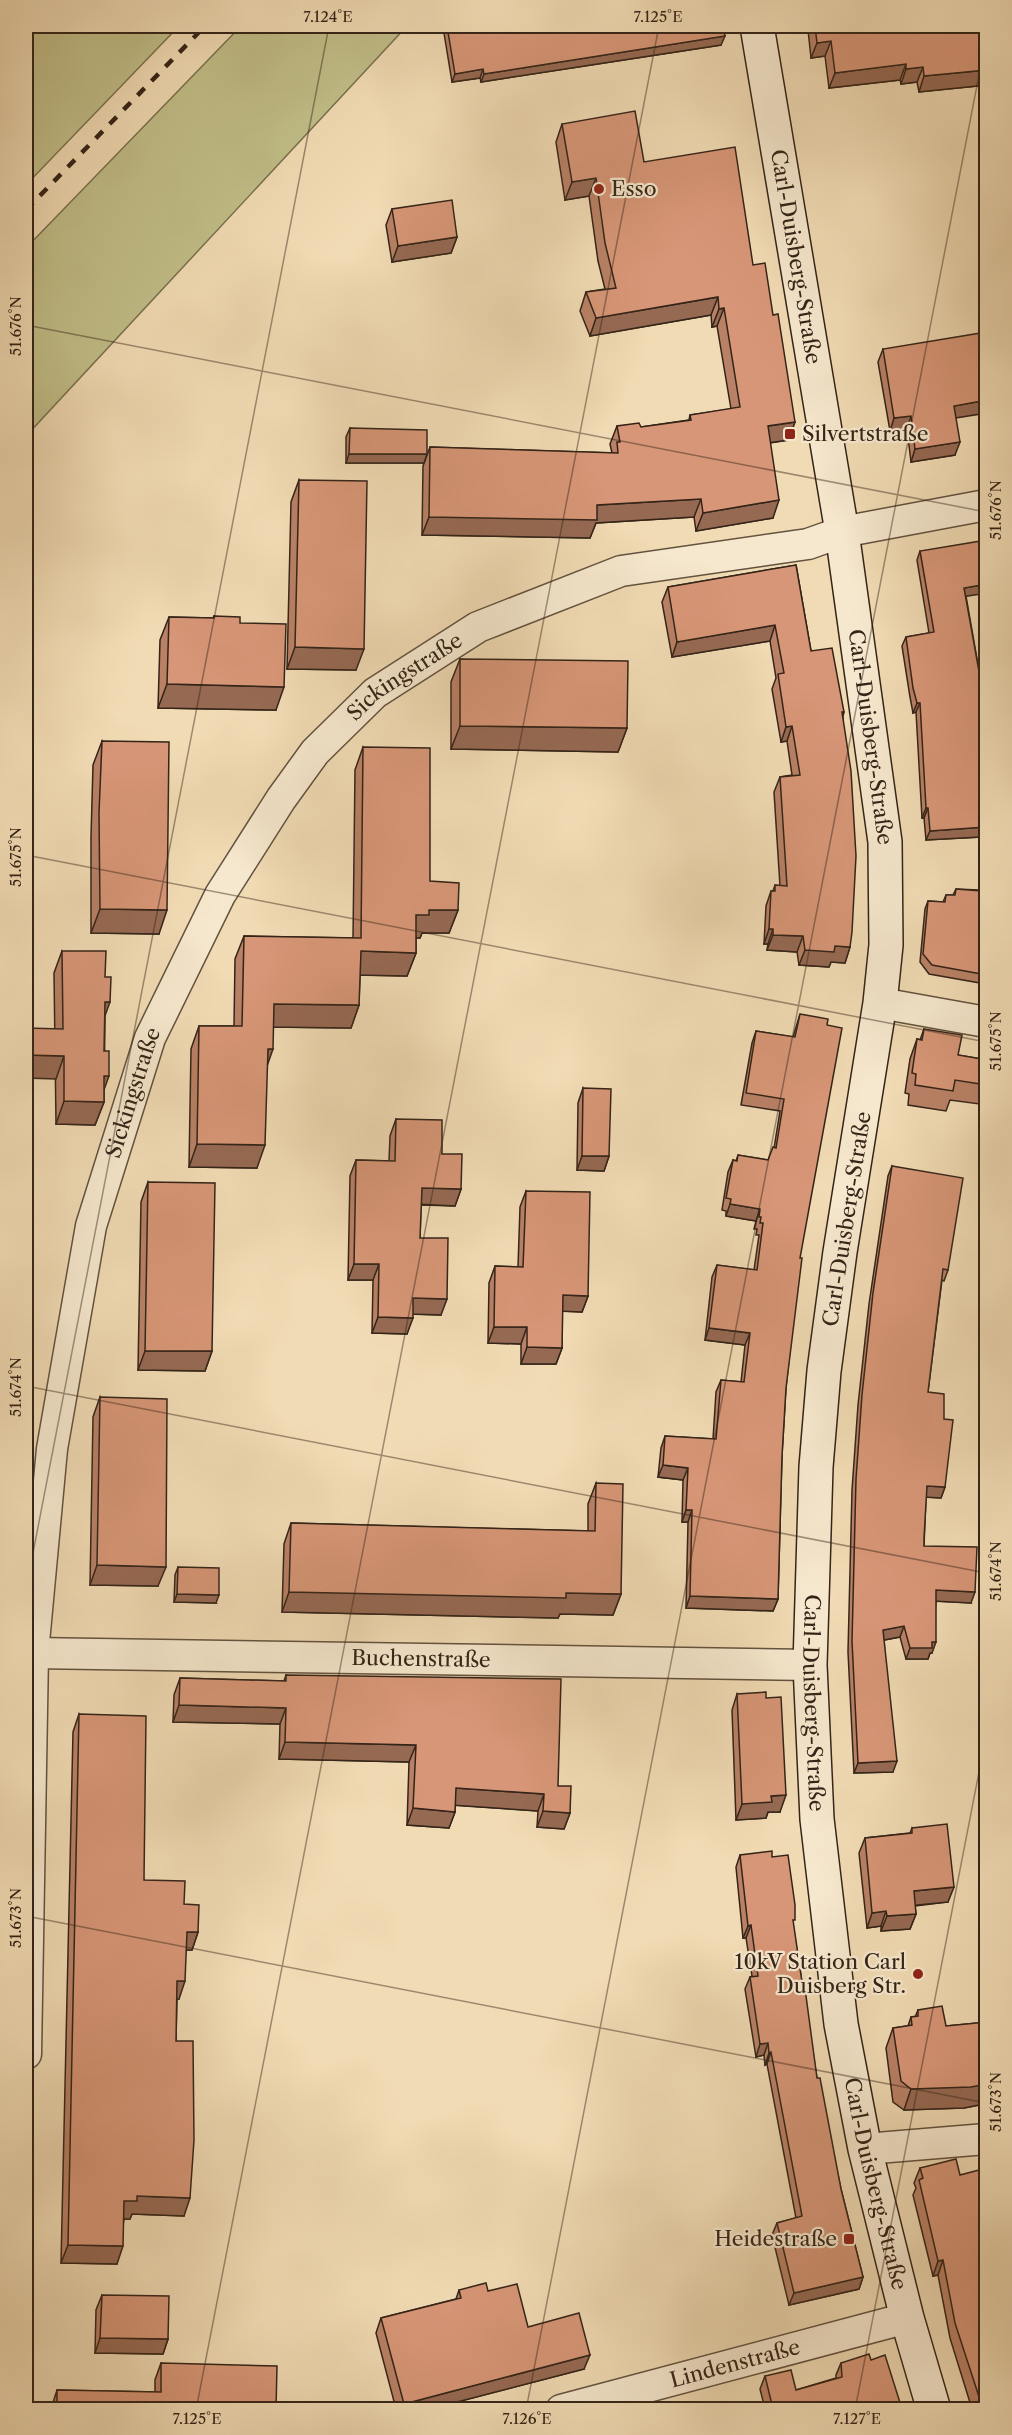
<svg xmlns="http://www.w3.org/2000/svg" width="1012" height="2435" viewBox="0 0 1012 2435" font-family="'Libre Caslon Text',serif">
	<style>
		.green { fill: #c1be88; stroke: #7a7150; stroke-width: 1.5 }
		.lines { fill: none; stroke-linecap: round; stroke-linejoin: round }
		.street-casing { stroke: #63523f; stroke-width: 33 }
		.secondary-casing { stroke: #342418; stroke-width: 36 }
		.street { stroke: #f6e8ce; stroke-width: 30 }
		.secondary { stroke: #f6e8ce; stroke-width: 33 }
		.rail { stroke: #342418; stroke-width: 4.5; stroke-dasharray: 10 10; stroke-linecap: butt }
		.wall { fill: #b98166; stroke: #342418; stroke-width: 1.5 }
		.shaded-wall { fill: #966953; stroke: #342418; stroke-width: 1.5 }
		.building { fill: #d79677; stroke: #342418; stroke-width: 1.5 }
		.ticks { fill: none; stroke: #342418; stroke-width: 1.5; stroke-opacity: 0.45 }
		.poi-dot { fill: #8f2418; stroke: #f6e8ce; stroke-width: 2 }
		.labels { text-anchor: middle; stroke-width: 4.5; stroke-linejoin: round; paint-order: stroke }
		.poi-label { font-size: 21px; fill: #342418; stroke: #f6e8ce; text-anchor: start }
		.street-label { font-size: 21px; fill: #342418; stroke: #f6e8ce }
		.neatline { fill: none; stroke: #342418; stroke-width: 2 }
		.ticks-label { font-size: 15px; text-anchor: middle; fill: #342418 }
	</style>
	<rect width="100%" height="100%" fill="#f1dbb4"/>
	<filter id="stains"><feTurbulence type="fractalNoise" baseFrequency=".00333" numOctaves="4"/><feColorMatrix values="0 0 0 0 .2 0 0 0 0 .09 0 0 0 0 .02 0 0 0 .5 -.17"/></filter>
	<radialGradient id="worn" r=".72"><stop offset=".6" stop-color="#630" stop-opacity="0"/><stop offset="1" stop-color="#630" stop-opacity=".3"/></radialGradient>
	<g class="green">
		<polygon points="26,26 179,26 26,185"/>
		<polygon points="241,26 407,26 26,436 26,248"/>
	</g>
	<g class="lines">
		<defs>
			<g id="street">
				<polyline points="880,1003 986,1022"/>
				<path id="s1" d="M33 1653 810 1665"/>
				<path id="s2" d="M26 2054 33 1653 52 1449 91 1226 150 1038 220 895 281 799 315 752 375 693 478 627 621 571 808 544 842 532 986 505"/>
				<polyline points="865,2149 986,2139"/>
				<path id="s3" d="M561 2410 907 2318"/>
			</g>
			<g id="secondary">
				<path id="s4" d="M757 26 842 532 885 842 886 945 880 1003 840 1252 824 1371 816 1467 810 1665 817 1819 841 2024 865 2149 907 2318 934 2410"/>
			</g>
		</defs>
		<use href="#street" class="street-casing"/>
		<use href="#secondary" class="secondary-casing"/>
		<use href="#street" class="street"/>
		<use href="#secondary" class="secondary"/>
		<polyline class="rail" points="26,210 205,26"/>
	</g>
	<g class="wall">
		<polygon points="444,26 723,26 721,45 481,82 480,78 452,82 443,27"/>
		<polygon points="810,26 987,26 987,85 919,92 917,82 901,84 900,80 829,88 825,56 811,58 808,30"/>
		<polygon points="562,124 644,162 753,265 789,440 770,443 773,518 696,531 694,517 596,523 590,538 422,535 423,466 430,447 612,453 610,444 617,426 641,427 689,420 690,415 731,409 717,326 712,327 711,315 590,336 580,311 586,292 605,289 598,261 589,196 565,200 556,142"/>
		<polygon points="392,209 457,237 451,253 392,262 386,225"/>
		<polygon points="883,349 956,418 955,455 911,462 907,429 890,431 878,362"/>
		<polygon points="350,428 427,454 424,463 346,463 346,437"/>
		<polygon points="299,480 356,670 287,669 291,502"/>
		<polygon points="920,551 966,596 987,716 987,855 980,856 981,837 926,840 924,818 922,818 916,712 913,713 910,697 902,646 906,637 929,633 917,560"/>
		<polygon points="796,565 811,651 844,712 843,716 850,947 845,963 831,962 829,967 799,965 797,952 767,950 768,944 764,944 766,906 771,891 773,891 775,885 780,886 774,792 780,777 792,775 787,741 781,742 772,689 776,678 770,641 672,657 662,602 668,587"/>
		<polygon points="214,616 240,623 276,710 158,708 160,640 169,617 213,618"/>
		<polygon points="460,659 627,728 618,752 451,749 451,682"/>
		<polygon points="102,741 159,934 91,933 91,837 93,765"/>
		<polygon points="363,747 430,881 458,910 449,933 422,933 420,938 416,938 416,953 407,976 360,975 359,1005 351,1028 273,1027 267,1065 257,1168 189,1167 191,1049 199,1026 234,1026 235,959 244,936 353,938 355,770"/>
		<polygon points="982,879 987,880 986,984 929,974 920,962 925,909 928,901 943,902 946,895 953,895 956,889 979,890"/>
		<polygon points="62,951 105,1017 104,1102 95,1125 56,1124 54,973"/>
		<polygon points="800,1014 800,1258 786,1388 782,1456 778,1599 773,1611 686,1608 688,1522 682,1522 683,1480 658,1477 661,1448 665,1436 713,1439 716,1392 721,1380 741,1382 745,1345 705,1340 712,1277 717,1265 754,1270 759,1235 756,1235 757,1229 754,1229 756,1221 726,1216 726,1211 722,1210 728,1172 733,1160 736,1161 738,1155 768,1160 774,1148 780,1111 741,1105 752,1043 756,1031 793,1037"/>
		<polygon points="924,1029 958,1055 987,1060 987,1105 950,1100 946,1111 908,1105 909,1094 905,1093 910,1059 917,1039 920,1040"/>
		<polygon points="583,1088 609,1156 604,1171 577,1170 578,1103"/>
		<polygon points="396,1119 442,1154 461,1189 455,1206 421,1205 420,1238 441,1315 413,1314 407,1334 372,1333 373,1280 348,1280 350,1176 356,1160 389,1161 390,1136"/>
		<polygon points="892,1166 948,1270 944,1281 942,1280 928,1392 945,1487 941,1498 926,1497 924,1546 971,1603 936,1601 932,1653 930,1653 928,1659 906,1659 900,1637 884,1640 893,1772 854,1773 848,1652 852,1490 858,1405 869,1304 888,1176"/>
		<polygon points="148,1182 212,1351 205,1371 138,1370 141,1202"/>
		<polygon points="526,1191 588,1296 582,1312 562,1311 562,1348 556,1364 521,1364 521,1344 488,1343 489,1283 495,1266 518,1267 520,1207"/>
		<polygon points="100,1397 158,1586 90,1585 93,1417"/>
		<polygon points="596,1483 621,1594 613,1615 560,1614 558,1618 282,1612 284,1544 291,1523 588,1531 588,1504"/>
		<polygon points="178,1567 216,1603 174,1602 175,1575"/>
		<polygon points="286,1675 558,1786 570,1813 564,1829 537,1827 538,1811 455,1805 455,1812 449,1828 407,1825 409,1762 279,1759 280,1724 173,1722 174,1695 180,1678 284,1681"/>
		<polygon points="737,1694 780,1812 768,1812 766,1818 736,1820 732,1710"/>
		<polygon points="79,1714 144,1880 184,1904 198,1932 192,1950 186,1950 179,1999 177,1999 176,2041 184,2216 132,2214 130,2219 124,2219 117,2264 61,2263 73,1732"/>
		<polygon points="912,1828 948,1902 915,1906 916,1914 910,1929 881,1931 881,1926 867,1928 859,1853 865,1838 910,1833"/>
		<polygon points="740,1855 772,1857 793,1925 817,2078 841,2189 863,2277 859,2289 789,2305 772,2235 777,2223 796,2218 767,2064 765,2065 764,2055 756,2057 745,1989 750,1977 752,1976 746,1938 743,1938 736,1867"/>
		<polygon points="918,2010 946,2026 987,2022 987,2098 984,2104 964,2108 904,2110 893,2102 886,2048 893,2028 908,2026 911,2017 915,2017"/>
		<polygon points="920,2168 987,2179 987,2257 984,2258 987,2409 972,2409 950,2338 938,2275 933,2276 913,2195 916,2188 914,2183"/>
		<polygon points="459,2290 488,2291 528,2327 584,2369 430,2409 396,2409 376,2333 381,2318 456,2299"/>
		<polygon points="102,2295 168,2339 163,2354 95,2353 96,2310"/>
		<polygon points="871,2360 902,2409 765,2409 760,2389 765,2376 796,2390 836,2378 836,2375 841,2363"/>
		<polygon points="161,2363 276,2409 51,2409 57,2390 155,2392 155,2380"/>
	</g>
	<g class="shaded-wall">
		<polygon points="725,36 721,45 481,82 484,74"/>
		<polygon points="831,41 825,56 811,58 817,43"/>
		<polygon points="906,64 900,80 829,88 835,73"/>
		<polygon points="923,67 917,82 901,84 906,69"/>
		<polygon points="483,69 480,78 452,82 455,74"/>
		<polygon points="987,70 987,85 919,92 924,76"/>
		<polygon points="596,178 589,196 565,200 572,182"/>
		<polygon points="457,237 451,253 392,262 398,246"/>
		<polygon points="718,297 711,315 590,336 596,318"/>
		<polygon points="724,308 717,326 712,327 719,309"/>
		<polygon points="987,400 987,413 949,419 954,406"/>
		<polygon points="911,416 907,429 890,431 894,418"/>
		<polygon points="795,422 789,440 761,444 768,426"/>
		<polygon points="960,442 955,455 911,462 915,449"/>
		<polygon points="349,454 427,454 424,463 346,463"/>
		<polygon points="701,499 694,517 596,523 590,538 422,535 429,517 597,505"/>
		<polygon points="779,500 773,518 696,531 703,513"/>
		<polygon points="987,584 987,593 961,597 964,588"/>
		<polygon points="775,625 770,641 672,657 677,642"/>
		<polygon points="295,647 364,649 356,670 287,669"/>
		<polygon points="167,684 284,687 276,710 158,708"/>
		<polygon points="917,703 920,703 916,712 913,713"/>
		<polygon points="460,726 627,728 618,752 451,749"/>
		<polygon points="792,726 787,741 781,742 786,727"/>
		<polygon points="926,808 928,808 924,818 922,818"/>
		<polygon points="985,827 981,837 926,840 930,831"/>
		<polygon points="984,846 987,846 987,855 980,856"/>
		<polygon points="100,909 167,910 159,934 91,933"/>
		<polygon points="429,910 458,910 449,933 422,933 420,938 407,938 416,915"/>
		<polygon points="769,929 773,929 768,944 764,944"/>
		<polygon points="773,935 803,936 797,952 767,950"/>
		<polygon points="835,946 850,947 845,963 831,962 829,967 799,965 805,950"/>
		<polygon points="361,951 416,953 407,976 353,975"/>
		<polygon points="105,1002 110,1002 102,1024"/>
		<polygon points="274,1004 359,1005 351,1028 266,1027"/>
		<polygon points="268,1049 273,1049 265,1072"/>
		<polygon points="26,1055 64,1056 56,1079 26,1078"/>
		<polygon points="104,1076 109,1076 101,1098"/>
		<polygon points="64,1101 104,1102 95,1125 56,1124"/>
		<polygon points="197,1144 265,1145 257,1168 189,1167"/>
		<polygon points="582,1156 609,1156 604,1171 577,1170"/>
		<polygon points="422,1188 461,1189 455,1206 416,1204"/>
		<polygon points="730,1204 760,1209 756,1221 726,1216"/>
		<polygon points="354,1264 379,1264 373,1280 348,1280"/>
		<polygon points="563,1295 588,1296 582,1312 557,1311"/>
		<polygon points="413,1298 447,1299 441,1315 407,1314"/>
		<polygon points="378,1317 413,1318 407,1334 372,1333"/>
		<polygon points="494,1327 527,1327 521,1344 488,1343"/>
		<polygon points="709,1328 750,1333 745,1345 705,1340"/>
		<polygon points="527,1347 562,1348 556,1364 521,1364"/>
		<polygon points="145,1351 212,1351 205,1371 138,1370"/>
		<polygon points="663,1465 688,1468 683,1480 658,1477"/>
		<polygon points="927,1486 945,1487 941,1498 923,1497"/>
		<polygon points="686,1510 692,1510 688,1522 682,1522"/>
		<polygon points="97,1565 166,1567 158,1586 90,1585"/>
		<polygon points="936,1590 975,1592 971,1603 932,1601"/>
		<polygon points="289,1592 566,1593 621,1594 613,1615 560,1614 558,1618 282,1612"/>
		<polygon points="177,1594 219,1595 216,1603 174,1602"/>
		<polygon points="690,1596 778,1599 773,1611 686,1608"/>
		<polygon points="904,1626 900,1637 879,1641 883,1630"/>
		<polygon points="932,1642 936,1642 932,1653 930,1653 928,1659 906,1659 910,1648"/>
		<polygon points="179,1705 286,1708 280,1724 173,1722"/>
		<polygon points="285,1742 416,1745 409,1762 279,1759"/>
		<polygon points="897,1761 893,1772 854,1773 858,1763"/>
		<polygon points="456,1788 544,1794 538,1811 450,1805"/>
		<polygon points="786,1795 780,1812 768,1812 766,1818 736,1820 742,1804 771,1796"/>
		<polygon points="413,1808 455,1812 449,1828 407,1825"/>
		<polygon points="543,1811 570,1813 564,1829 537,1827"/>
		<polygon points="954,1887 948,1902 908,1906 914,1891"/>
		<polygon points="886,1911 881,1926 867,1928 872,1913"/>
		<polygon points="916,1914 910,1929 881,1931 887,1916"/>
		<polygon points="751,1925 746,1938 743,1938 748,1926"/>
		<polygon points="187,1932 198,1932 192,1950 180,1950"/>
		<polygon points="177,1981 185,1981 179,1999 171,1999"/>
		<polygon points="768,2043 764,2055 756,2057 760,2044"/>
		<polygon points="771,2052 767,2064 765,2065 769,2053"/>
		<polygon points="987,2084 987,2098 984,2104 964,2108 904,2110 911,2089"/>
		<polygon points="137,2196 190,2198 184,2216 132,2214 130,2219 118,2219 124,2201"/>
		<polygon points="987,2243 987,2257 974,2260 980,2245"/>
		<polygon points="68,2245 123,2246 117,2264 61,2263"/>
		<polygon points="943,2260 938,2275 933,2276 938,2261"/>
		<polygon points="863,2277 859,2289 789,2305 794,2293"/>
		<polygon points="100,2338 168,2339 163,2354 95,2353"/>
		<polygon points="590,2355 584,2369 430,2409 401,2409 404,2404"/>
	</g>
	<g class="building">
		<polygon points="447,26 723,26 725,36 484,74 483,69 455,74"/>
		<polygon points="815,26 987,26 987,70 924,76 923,67 906,69 906,64 835,73 831,41 817,43"/>
		<polygon points="635,111 644,162 735,147 753,265 765,263 773,315 778,314 795,422 768,426 779,500 703,513 701,499 597,505 597,520 429,517 430,447 618,453 617,442 620,442 617,426 639,423 641,427 691,420 690,415 740,407 724,308 719,309 718,297 596,318 586,292 616,288 605,243 596,178 572,182 562,124"/>
		<polygon points="452,200 457,237 398,246 392,209"/>
		<polygon points="987,332 987,400 954,406 960,442 915,449 911,416 894,418 883,349"/>
		<polygon points="350,428 427,430 427,454 349,454"/>
		<polygon points="299,480 367,481 364,649 295,647"/>
		<polygon points="987,540 987,584 964,588 987,716 987,846 984,846 985,827 930,831 928,808 926,808 920,703 917,703 913,688 906,637 934,632 920,551"/>
		<polygon points="796,565 811,651 832,648 844,712 842,712 851,771 856,856 852,932 850,947 835,946 834,952 805,950 803,936 773,935 773,929 769,929 771,891 775,891 775,885 787,886 780,777 800,775 792,726 786,727 778,674 784,673 775,625 677,642 668,587"/>
		<polygon points="214,616 240,617 240,623 286,624 284,687 167,684 169,617 214,618"/>
		<polygon points="460,659 628,661 627,728 460,726"/>
		<polygon points="102,741 169,742 167,910 100,909 99,813"/>
		<polygon points="363,747 430,748 430,881 459,883 458,910 429,910 429,915 416,915 416,953 361,951 359,1005 274,1004 273,1049 268,1049 265,1145 197,1144 199,1026 242,1026 244,936 361,938"/>
		<polygon points="982,879 987,880 987,975 932,965 923,954 928,901 945,902 946,895 955,895 956,889 981,891"/>
		<polygon points="62,951 106,951 105,977 111,977 110,1002 105,1002 104,1051 109,1051 109,1076 104,1076 104,1102 64,1101 64,1056 26,1055 26,1028 63,1029"/>
		<polygon points="800,1014 828,1019 827,1025 842,1028 800,1258 802,1258 786,1388 782,1456 778,1599 690,1596 692,1510 686,1510 688,1468 663,1465 665,1436 716,1439 721,1380 744,1382 750,1333 709,1328 717,1265 757,1270 763,1223 760,1223 761,1217 759,1217 760,1209 730,1204 731,1199 726,1198 733,1160 737,1161 738,1155 768,1160 773,1147 776,1148 784,1099 746,1093 756,1031 795,1037"/>
		<polygon points="924,1029 962,1035 958,1055 987,1060 987,1085 955,1080 953,1091 915,1085 916,1074 912,1073 917,1039 922,1040"/>
		<polygon points="583,1088 611,1089 609,1156 582,1156"/>
		<polygon points="396,1119 442,1120 442,1154 462,1154 461,1189 422,1188 420,1238 448,1238 447,1299 413,1298 413,1318 378,1317 379,1264 354,1264 356,1160 395,1161"/>
		<polygon points="892,1166 963,1178 948,1270 943,1269 928,1392 944,1394 944,1419 953,1420 945,1487 927,1486 924,1538 924,1546 977,1547 975,1592 936,1590 936,1642 932,1642 932,1648 910,1648 904,1626 883,1630 897,1761 858,1763 852,1641 856,1479 862,1395 873,1293"/>
		<polygon points="148,1182 215,1183 212,1351 145,1351"/>
		<polygon points="526,1191 590,1192 588,1296 563,1295 562,1348 527,1347 527,1327 494,1327 495,1266 523,1267"/>
		<polygon points="100,1397 167,1399 166,1567 97,1565"/>
		<polygon points="596,1483 623,1484 621,1594 566,1593 566,1598 289,1592 291,1523 595,1531"/>
		<polygon points="178,1567 219,1568 219,1595 177,1594"/>
		<polygon points="286,1675 561,1679 558,1786 571,1786 570,1813 543,1811 544,1794 456,1788 455,1812 413,1808 416,1745 285,1742 286,1708 179,1705 180,1678 286,1681"/>
		<polygon points="766,1692 766,1698 781,1697 786,1795 771,1796 772,1802 742,1804 737,1694"/>
		<polygon points="79,1714 146,1716 144,1880 185,1881 184,1904 199,1905 198,1932 187,1932 185,1981 177,1981 176,2041 193,2041 194,2140 190,2198 137,2196 137,2201 124,2201 123,2246 68,2245"/>
		<polygon points="947,1824 954,1887 914,1891 916,1914 887,1916 886,1911 872,1913 865,1838 912,1833 912,1828"/>
		<polygon points="772,1851 772,1857 788,1855 795,1905 795,1920 793,1920 802,1982 804,1981 817,2078 820,2078 841,2189 863,2277 794,2293 777,2223 802,2216 771,2052 769,2053 768,2043 760,2044 750,1977 758,1976 751,1925 748,1926 740,1855"/>
		<polygon points="942,2006 946,2026 987,2022 987,2084 971,2087 911,2089 901,2081 893,2028 912,2025 911,2017 918,2016 918,2010"/>
		<polygon points="956,2159 960,2175 983,2169 986,2179 987,2179 987,2243 980,2245 987,2268 987,2409 983,2409 955,2323 943,2260 938,2261 919,2180 923,2178 920,2168"/>
		<polygon points="486,2283 488,2291 517,2284 528,2327 579,2313 590,2355 404,2404 381,2318 461,2298 459,2290"/>
		<polygon points="102,2295 169,2296 168,2339 100,2338"/>
		<polygon points="869,2354 871,2360 885,2355 902,2409 773,2409 765,2376 791,2370 796,2390 842,2377 841,2363"/>
		<polygon points="161,2363 277,2366 276,2409 57,2409 57,2390 161,2392"/>
	</g>
	<path class="ticks" d="M26 325 986 512M26 855 986 1042M26 1386 986 1573M26 1589 329 26M26 1916 986 2103M196 2410 659 26M526 2410 986 39M855 2410 986 1736"/>
	<g class="poi-dot">
		<circle cx="599" cy="189" r="6"/>
		<rect x="784" y="428" width="12" height="12" rx="3"/>
		<circle cx="918" cy="1974" r="6"/>
		<rect x="843" y="2233" width="12" height="12" rx="3"/>
	</g>
	<g class="labels">
		<g class="poi-label">
			<text x="611" y="196">Esso</text>
			<text x="802" y="441">Silvertstraße</text>
			<text x="906" y="1969" text-anchor="end">10kV Station Carl<tspan x="906" dy="24">Duisberg Str.</tspan></text>
			<text x="837" y="2246" text-anchor="end">Heidestraße</text>
		</g>
		<g class="street-label">
			<text dy="7" stroke="none"><textPath href="#s4" startOffset="234">Carl-Duisberg-Straße</textPath></text>
			<text dy="7" stroke="none"><textPath href="#s2" startOffset="1478">Sickingstraße</textPath></text>
			<text dy="7" stroke="none"><textPath href="#s4" startOffset="720">Carl-Duisberg-Straße</textPath></text>
			<text dy="7" stroke="none"><textPath href="#s2" startOffset="972">Sickingstraße</textPath></text>
			<text transform="translate(847 1219) rotate(-81)" y="7">Carl-Duisberg-Straße</text>
			<text dy="7" stroke="none"><textPath href="#s1" startOffset="388">Buchenstraße</textPath></text>
			<text dy="7" stroke="none"><textPath href="#s4" startOffset="1692">Carl-Duisberg-Straße</textPath></text>
			<text dy="7" stroke="none"><textPath href="#s4" startOffset="2178">Carl-Duisberg-Straße</textPath></text>
			<text dy="7" stroke="none"><textPath href="#s3" startOffset="180">Lindenstraße</textPath></text>
		</g>
	</g>
	<rect width="1012" height="2435" fill="none" stroke="#f1dbb4" stroke-width="66"/>
	<rect x="33" y="33" width="946" height="2369" class="neatline"/>
	<g class="ticks-label">
		<text x="328" y="22">7.124°E</text>
		<text x="658" y="22">7.125°E</text>
		<text transform="translate(16 326) rotate(-90)" y="5">51.676°N</text>
		<text transform="translate(996 510) rotate(-90)" y="5">51.676°N</text>
		<text transform="translate(16 857) rotate(-90)" y="5">51.675°N</text>
		<text transform="translate(996 1041) rotate(-90)" y="5">51.675°N</text>
		<text transform="translate(16 1387) rotate(-90)" y="5">51.674°N</text>
		<text transform="translate(996 1571) rotate(-90)" y="5">51.674°N</text>
		<text transform="translate(16 1918) rotate(-90)" y="5">51.673°N</text>
		<text transform="translate(996 2102) rotate(-90)" y="5">51.673°N</text>
		<text x="197" y="2424">7.125°E</text>
		<text x="527" y="2424">7.126°E</text>
		<text x="857" y="2424">7.127°E</text>
	</g>
	<rect width="100%" height="100%" filter="url(#stains)"/>
	<rect width="100%" height="100%" fill="url(#worn)"/>
</svg>
